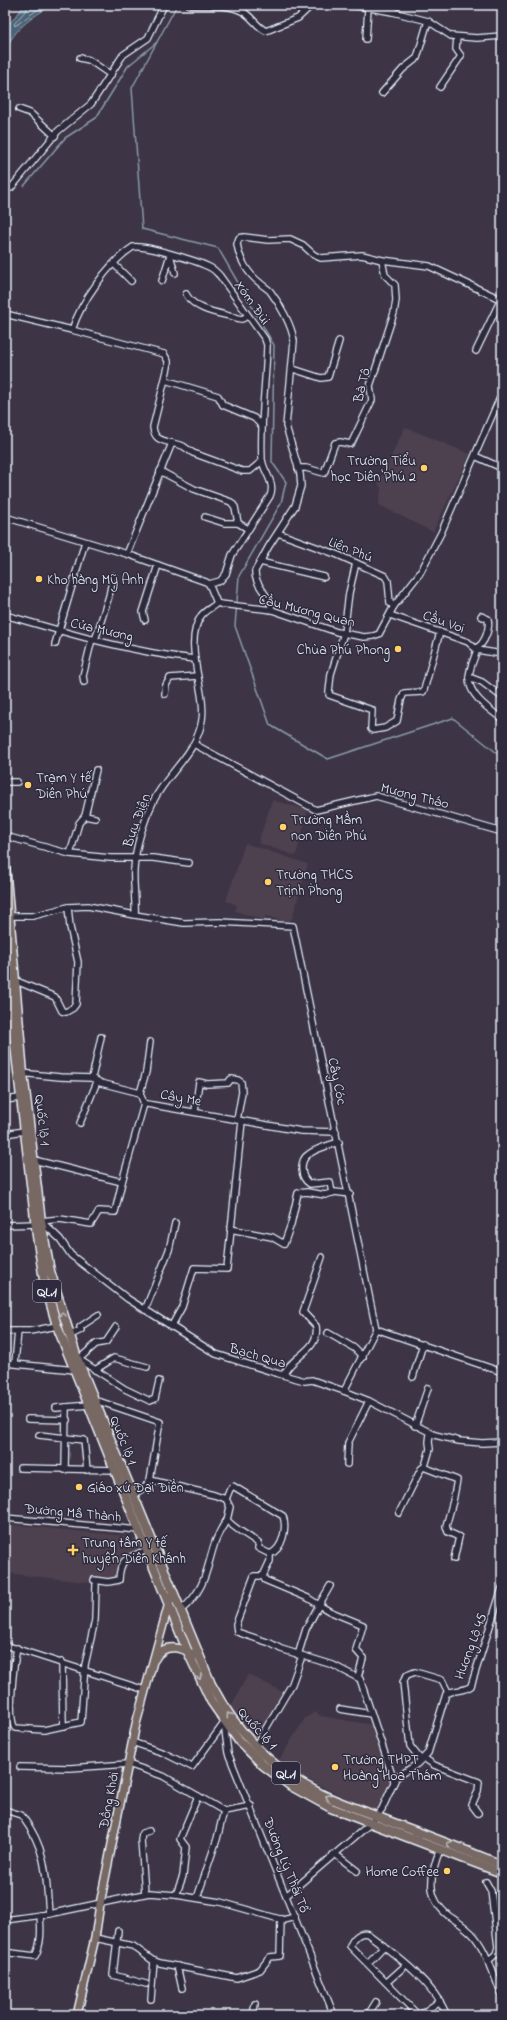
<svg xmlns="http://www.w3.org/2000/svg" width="507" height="2020" viewBox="0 0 507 2020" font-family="'Indie Flower',sans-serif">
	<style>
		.built { fill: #4e404f }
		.water { fill: url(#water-ripples); stroke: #8a9caa }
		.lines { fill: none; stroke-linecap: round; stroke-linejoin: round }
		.shore { stroke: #a9b8c4; stroke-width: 1 }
		.stream { stroke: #8a9caa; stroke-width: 1.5 }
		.minor-casing { stroke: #e8f1f8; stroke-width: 8 }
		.major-casing { stroke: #e8f1f8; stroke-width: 10 }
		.highway-casing { stroke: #e8f1f8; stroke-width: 11 }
		.minor { stroke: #2f2a3d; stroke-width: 5.5 }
		.major { stroke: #776864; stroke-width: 7 }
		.highway { stroke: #776864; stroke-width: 8 }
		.oneway { stroke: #bbbabd }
		.poi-dot { fill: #ffd166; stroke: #2f2a3d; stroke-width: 1.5 }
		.labels { text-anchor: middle; stroke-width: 3; stroke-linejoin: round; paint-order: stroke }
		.shield { fill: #2f2a3d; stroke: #b0b5c0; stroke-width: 1 }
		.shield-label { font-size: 13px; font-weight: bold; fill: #e8f1f8 }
		.street-label { font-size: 14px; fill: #e8f1f8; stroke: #2f2a3d }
		.poi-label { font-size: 14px; fill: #e8f1f8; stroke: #2f2a3d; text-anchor: start }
	</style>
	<defs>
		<pattern id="water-ripples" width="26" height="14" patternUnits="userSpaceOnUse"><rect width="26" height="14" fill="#4b6376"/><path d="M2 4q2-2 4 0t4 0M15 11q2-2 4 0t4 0" fill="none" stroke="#657a8a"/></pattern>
	</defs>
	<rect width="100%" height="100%" fill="#3d3445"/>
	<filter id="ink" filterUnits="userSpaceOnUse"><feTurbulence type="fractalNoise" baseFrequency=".025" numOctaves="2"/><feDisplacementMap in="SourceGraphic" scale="8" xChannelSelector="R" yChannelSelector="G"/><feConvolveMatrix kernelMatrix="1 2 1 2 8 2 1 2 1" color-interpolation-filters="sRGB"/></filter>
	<g filter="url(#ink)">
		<g class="built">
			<polygon points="405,427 470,454 433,532 379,505 381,488 378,483"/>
			<polygon points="272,800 308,810 296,856 258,843"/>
			<polygon points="245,843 308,864 292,919 286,922 266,916 264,920 235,911 237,905 226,901"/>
			<polygon points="5,1524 127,1536 129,1543 135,1538 145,1557 123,1567 120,1586 5,1573"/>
			<polygon points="248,1674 285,1693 257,1742 245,1733 231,1707"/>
			<polygon points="315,1712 321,1716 373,1725 391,1782 377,1813 302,1777 278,1762 305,1718"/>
		</g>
		<path class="water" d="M25 5H53C33 16 9 32 5 55V29Z"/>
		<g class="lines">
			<polyline class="shore" points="28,5 27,9 14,24 15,26 44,5"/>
			<g class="stream">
				<polyline points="177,5 132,88 142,229 218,248 274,345 272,462 286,482 281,503 239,576 235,626 270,725 328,759 453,718 502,757"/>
				<polyline points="24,186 65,138 96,118 128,66 157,42"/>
			</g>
			<defs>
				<g id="minor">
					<path d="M190 5C206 6 230 3 245 13 253 18 257 27 266 31L298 18 312 5"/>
					<polyline points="352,5 393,12 428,21 451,36 477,38 502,36"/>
					<polyline points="393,12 395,5"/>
					<polyline points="366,39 368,8"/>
					<polyline points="80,58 89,60 111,75"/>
					<polyline points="440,87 461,56 456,49 457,37"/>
					<polyline points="382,93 403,69 417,58 428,21"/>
					<polyline points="19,109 30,113 55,136"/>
					<polyline points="5,188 11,188 58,131 91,104 123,55 148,38 164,5"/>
					<polyline points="114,264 131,281"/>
					<polyline points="162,281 170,255 175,273"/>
					<path d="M186 294C195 311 220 313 237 318L242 319 248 316"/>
					<path d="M5 314 72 330C81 302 108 263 133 247 146 245 198 261 211 268 215 270 217 273 220 276L265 339 267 345C266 383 260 421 262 459 263 472 276 482 270 496L232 555 226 574 220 581 209 584"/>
					<path d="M72 330 164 354 168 361V367L153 427C154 439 161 440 172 443"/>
					<polyline points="476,351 501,299"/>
					<polyline points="293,369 321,378 328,377 339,341"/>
					<polyline points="165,380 218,396 223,405 254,418 262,426"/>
					<polyline points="475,456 502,468"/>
					<polyline points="298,468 306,468 324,473 335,443 340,442 350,444 352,442 372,400 370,386 394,313 396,300 395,285 385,275 382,260"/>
					<polyline points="160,471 194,489 231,502 235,507 238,523 248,529"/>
					<polyline points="5,517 127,554 206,582 209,584 217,603 220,604 272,610 337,632 364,637 373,636 379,634 394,606 420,573 441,533 502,393"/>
					<polyline points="205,517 224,523 238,523"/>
					<polyline points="278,533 338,555 385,576 388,581 390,603 394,606"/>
					<polyline points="127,554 172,443 183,446 193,453 242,471 250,471 262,461"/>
					<polyline points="260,562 324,577"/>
					<polyline points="356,563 349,593 344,633 331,674 329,692 329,695 372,710 371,729 373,730 385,728 397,721 401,700 404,693 423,692 424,690 440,632"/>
					<path d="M272 610C270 595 254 585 255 571L269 546 295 506 301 486 300 474 286 426 294 341C292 326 280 304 270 291 267 288 263 286 260 283 248 274 239 259 237 244L239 238 244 237 268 240 290 239 303 245 314 255 321 258 362 255 382 260 429 266 502 300"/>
					<path d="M5 615C67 633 130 652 194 659"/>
					<path d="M390 615 468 642 477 650C474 659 469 669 469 678 469 696 489 709 502 719"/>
					<polyline points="145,620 143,612 158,565"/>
					<polyline points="95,640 109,596 113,576"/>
					<polyline points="55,644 85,542"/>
					<path d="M476 648C485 644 490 628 488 619L481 616"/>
					<polyline points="477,650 502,654"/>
					<polyline points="469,677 482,682 502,697"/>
					<polyline points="84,682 83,676 92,639"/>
					<polyline points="165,694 166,685 170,678 197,676"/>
					<polyline points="194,744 316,810 376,796 502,832"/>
					<polyline points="5,782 17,782"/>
					<polyline points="85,816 96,770"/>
					<polyline points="5,836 70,854 110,858 153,858 189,863"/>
					<polyline points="70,854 79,823 85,816 95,818"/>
					<polyline points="135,915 184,923 220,922 293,926 376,1329 344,1391"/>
					<path d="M9 916H33L68 907 88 906 135 915C136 900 133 885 134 870 135 847 144 820 154 800 168 772 197 753 202 720 207 691 182 644 201 616 205 610 212 608 217 603"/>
					<polyline points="14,980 55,997 62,1011 66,1012 73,1008 76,1004 78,962 70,927 68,907"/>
					<polyline points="20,1073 60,1077 92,1078 101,1083 140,1093 144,1104"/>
					<polyline points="92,1078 101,1037"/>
					<polyline points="140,1093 146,1072 150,1042"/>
					<polyline points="5,1100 20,1098"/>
					<polyline points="195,1111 199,1082 207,1084 228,1083 231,1079 238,1080 241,1082 242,1092 237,1120"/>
					<polyline points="80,1123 97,1082"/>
					<polyline points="5,1134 24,1131"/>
					<polyline points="34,1160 122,1182 144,1104 147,1104 301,1131 336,1132"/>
					<path d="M332 1193 330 1182 310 1184C300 1178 299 1160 309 1154 317 1148 330 1145 339 1142"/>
					<polyline points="41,1221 60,1239 71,1255 128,1299 216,1354 279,1374 305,1381 312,1380 344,1391 369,1401 435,1435 459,1441 482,1443 502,1442"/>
					<polyline points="41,1221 60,1219 91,1224 99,1211 115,1212 122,1182"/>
					<polyline points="5,1225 36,1224"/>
					<polyline points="230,1229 272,1237 284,1244 291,1224 298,1193 307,1192 325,1195 335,1192 350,1194"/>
					<polyline points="145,1310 169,1250 175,1223"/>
					<polyline points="171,1327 182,1307 194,1268 227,1269 242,1121"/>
					<polyline points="376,1329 502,1372"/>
					<polyline points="5,1331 30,1331 57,1326"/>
					<polyline points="328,1333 354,1348 363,1357"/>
					<polyline points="69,1336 81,1330 80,1327 98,1315"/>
					<polyline points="77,1358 125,1389 150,1401 155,1399 159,1381"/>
					<polyline points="79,1359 96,1344 106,1342 116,1327"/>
					<polyline points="5,1363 75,1370"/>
					<polyline points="15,1363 18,1331"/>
					<polyline points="95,1370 114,1358 147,1367"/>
					<path d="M284 1374C292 1355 320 1351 316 1326L303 1312 322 1257"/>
					<polyline points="413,1377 423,1344"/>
					<polyline points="95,1401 101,1402 160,1422 150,1480"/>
					<polyline points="56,1408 88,1405"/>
					<polyline points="28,1419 67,1420"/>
					<polyline points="415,1426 428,1388"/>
					<polyline points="39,1435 84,1440 87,1470"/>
					<polyline points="347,1464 348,1443 369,1401"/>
					<polyline points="425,1466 426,1468 457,1480 453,1501 446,1526 448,1532 459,1537 454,1559"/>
					<polyline points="20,1468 115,1470"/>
					<polyline points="65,1470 66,1407"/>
					<path d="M133 1495 145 1487 150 1480 214 1495 226 1499 230 1507 227 1520C235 1530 249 1535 259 1544L258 1548 270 1554V1561L263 1576 265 1580 308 1598 319 1605 306 1629 298 1655"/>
					<path d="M226 1499 230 1489 233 1486 283 1516C287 1528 283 1549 270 1554"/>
					<polyline points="399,1513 421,1469 425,1466 430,1449 429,1442 430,1434"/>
					<polyline points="5,1518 139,1530"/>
					<polyline points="263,1576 254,1576 236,1624 237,1632 270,1643 281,1649 333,1665 360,1679 394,1781"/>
					<path d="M94 1580 108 1582 119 1580C120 1557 128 1558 147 1550"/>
					<polyline points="330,1586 319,1605 329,1611 363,1625 356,1650 363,1658 358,1677"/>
					<path d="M180 1611C216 1582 203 1552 227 1520"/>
					<polyline points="5,1645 145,1690"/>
					<path d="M17 1648C14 1663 7 1717 15 1728L44 1730 81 1722 85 1665 95 1620 96 1585"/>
					<polyline points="62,1662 63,1726"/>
					<polyline points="340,1709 371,1714"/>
					<polyline points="224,1723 228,1753 334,2015"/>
					<polyline points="132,1742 164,1753 192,1767 224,1723"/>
					<polyline points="255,1747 292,1684 302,1656"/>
					<polyline points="424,1758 434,1765 479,1782 478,1791 472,1805 478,1813"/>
					<polyline points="421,1760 410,1746 403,1682 407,1675 415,1672 442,1680 448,1692"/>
					<polyline points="20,1767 70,1768 128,1764 163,1776 224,1811 251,1806"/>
					<path d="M5 1810 21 1815 24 1819C47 1850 46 1877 49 1914"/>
					<path d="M440 1849C431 1873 424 1897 449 1916 458 1922 468 1928 475 1937 488 1954 494 1976 502 1996"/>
					<polyline points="335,1854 357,1871"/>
					<polyline points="486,1882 491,1891 498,1947 496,1954 488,1961"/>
					<polyline points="145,1893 141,1840 142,1833 149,1831"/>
					<polyline points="176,1895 183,1876 186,1847 180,1839 198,1796"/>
					<path d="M286 1896 371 1823 382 1809 396 1778 417 1764 428 1753 446 1694C454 1689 464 1692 471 1686L502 1588"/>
					<polyline points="197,1898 217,1839 224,1811"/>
					<polyline points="5,1920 49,1914 149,1893 176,1895 220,1902 283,1920 295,1917"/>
					<polyline points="118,1931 113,1975 146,1984"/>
					<polyline points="95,1938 133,1946 152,1960 160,1963 237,1978 260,1970 270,1957 280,1956 281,1919"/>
					<path d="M11 1953 35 1956C42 1944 41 1928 40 1915"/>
					<polyline points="368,1963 384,1946"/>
					<polyline points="177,1966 182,1988"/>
					<polyline points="387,1982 406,1965"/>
					<polyline points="151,1999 154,1961"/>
					<polyline points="253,2015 255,2004"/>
					<polyline points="368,2015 376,2002"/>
					<path d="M418 2015 350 1946C353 1938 360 1931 368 1934 397 1956 432 1981 447 2015"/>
					<polyline points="420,2015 440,2001"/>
				</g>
				<g id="major">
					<path d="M155 1659C165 1640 185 1649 199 1657"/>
					<polyline points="77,2015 95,1938 100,1904 136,1724 172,1592"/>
				</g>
				<g id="highway">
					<path d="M5 865 23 1073 41 1221 50 1271 77 1358 211 1684C236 1732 272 1770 321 1794 341 1804 362 1810 383 1819 423 1834 462 1849 502 1865"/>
					<polyline points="5,959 37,1236 44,1280 57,1326 187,1650 211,1701 239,1741 263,1765 291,1786 331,1808 502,1873"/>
				</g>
			</defs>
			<use href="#minor" class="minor-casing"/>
			<use href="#major" class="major-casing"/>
			<use href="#highway" class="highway-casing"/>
			<use href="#minor" class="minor"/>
			<use href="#major" class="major"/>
			<use href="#highway" class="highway"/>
		</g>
		<defs><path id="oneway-chevron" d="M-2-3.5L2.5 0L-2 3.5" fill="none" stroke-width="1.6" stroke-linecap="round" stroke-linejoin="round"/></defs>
		<g class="oneway">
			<use href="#oneway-chevron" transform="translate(62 1315) rotate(-107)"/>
			<use href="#oneway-chevron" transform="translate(199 1677) rotate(66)"/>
			<use href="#oneway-chevron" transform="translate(229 1715) rotate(-125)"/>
			<use href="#oneway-chevron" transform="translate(328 1797) rotate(-156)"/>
			<use href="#oneway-chevron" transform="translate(449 1844) rotate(-159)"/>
		</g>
	</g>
	<g class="poi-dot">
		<circle cx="424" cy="468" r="4"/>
		<circle cx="39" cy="579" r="4"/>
		<circle cx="398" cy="649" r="4"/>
		<circle cx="28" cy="785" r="4"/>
		<circle cx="283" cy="827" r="4"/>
		<circle cx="268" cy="882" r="4"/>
		<circle cx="79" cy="1487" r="4"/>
		<path d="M71 1544h4v4h4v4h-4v4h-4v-4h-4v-4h4z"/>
		<circle cx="335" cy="1767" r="4"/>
		<circle cx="447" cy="1871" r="4"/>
	</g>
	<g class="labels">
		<g class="shield">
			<rect x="33" y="1280" width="28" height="22" rx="3"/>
			<rect x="272" y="1762" width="28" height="22" rx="3"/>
		</g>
		<g class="shield-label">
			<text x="47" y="1296">QL.1</text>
			<text x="286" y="1778">QL.1</text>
		</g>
		<g class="street-label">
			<text transform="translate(253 302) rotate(55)" y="5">Xóm Đùi</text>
			<text transform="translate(361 385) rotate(-77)" y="5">Bà Tô</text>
			<text transform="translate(351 549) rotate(22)" y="5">Liên Phú</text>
			<text transform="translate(307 610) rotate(14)" y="5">Cầu Mương Quan</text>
			<text transform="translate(444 621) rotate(19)" y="5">Cầu Voi</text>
			<text transform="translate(102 629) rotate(13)" y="5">Cửa Mương</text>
			<text transform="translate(415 795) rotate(14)" y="5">Mương Tháo</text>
			<text transform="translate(136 820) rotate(-70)" y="5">Bưu Điện</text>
			<text transform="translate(338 1081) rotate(78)" y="5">Cây Cóc</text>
			<text transform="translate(181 1097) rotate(10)" y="5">Cây Me</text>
			<text transform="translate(43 1120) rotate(83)" y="5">Quốc lộ 1</text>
			<text transform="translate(258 1355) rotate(16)" y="5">Bạch Qua</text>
			<text transform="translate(124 1440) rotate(68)" y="5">Quốc lộ 1</text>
			<text transform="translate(73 1512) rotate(5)" y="5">Đường Mâ Thành</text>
			<text transform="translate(470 1646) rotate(-70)" y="5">Hương Lộ 45</text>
			<text transform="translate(258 1728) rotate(48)" y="5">Quốc lộ 1</text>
			<text transform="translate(108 1800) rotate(-79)" y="5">Đồng Khởi</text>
			<text transform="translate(287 1865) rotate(68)" y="5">Đường Lý Thái Tổ</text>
		</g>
		<g class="poi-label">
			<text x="416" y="465" text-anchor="end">Trường Tiểu<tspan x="416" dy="16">học Diên Phú 2</tspan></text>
			<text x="47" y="584">Kho hàng Mỹ Anh</text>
			<text x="390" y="654" text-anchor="end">Chùa Phú Phong</text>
			<text x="36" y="782">Trạm Y tế<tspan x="36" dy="16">Diên Phú</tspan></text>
			<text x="291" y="824">Trường Mầm<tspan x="291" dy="16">non Diên Phú</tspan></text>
			<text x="276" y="879">Trường THCS<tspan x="276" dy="16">Trịnh Phong</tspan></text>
			<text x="87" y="1492">Giáo xứ Đại Điền</text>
			<text x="82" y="1547">Trung tâm Y tế<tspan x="82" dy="16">huyện Diên Khánh</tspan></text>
			<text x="343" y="1764">Trường THPT<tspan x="343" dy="16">Hoàng Hoa Thám</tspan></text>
			<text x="439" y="1876" text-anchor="end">Home Coffee</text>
		</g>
	</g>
	<rect width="507" height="2020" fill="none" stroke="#2f2a3d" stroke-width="20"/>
	<rect x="10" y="10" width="487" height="2000" fill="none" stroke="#e8f1f8" stroke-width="1.5" filter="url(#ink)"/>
</svg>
